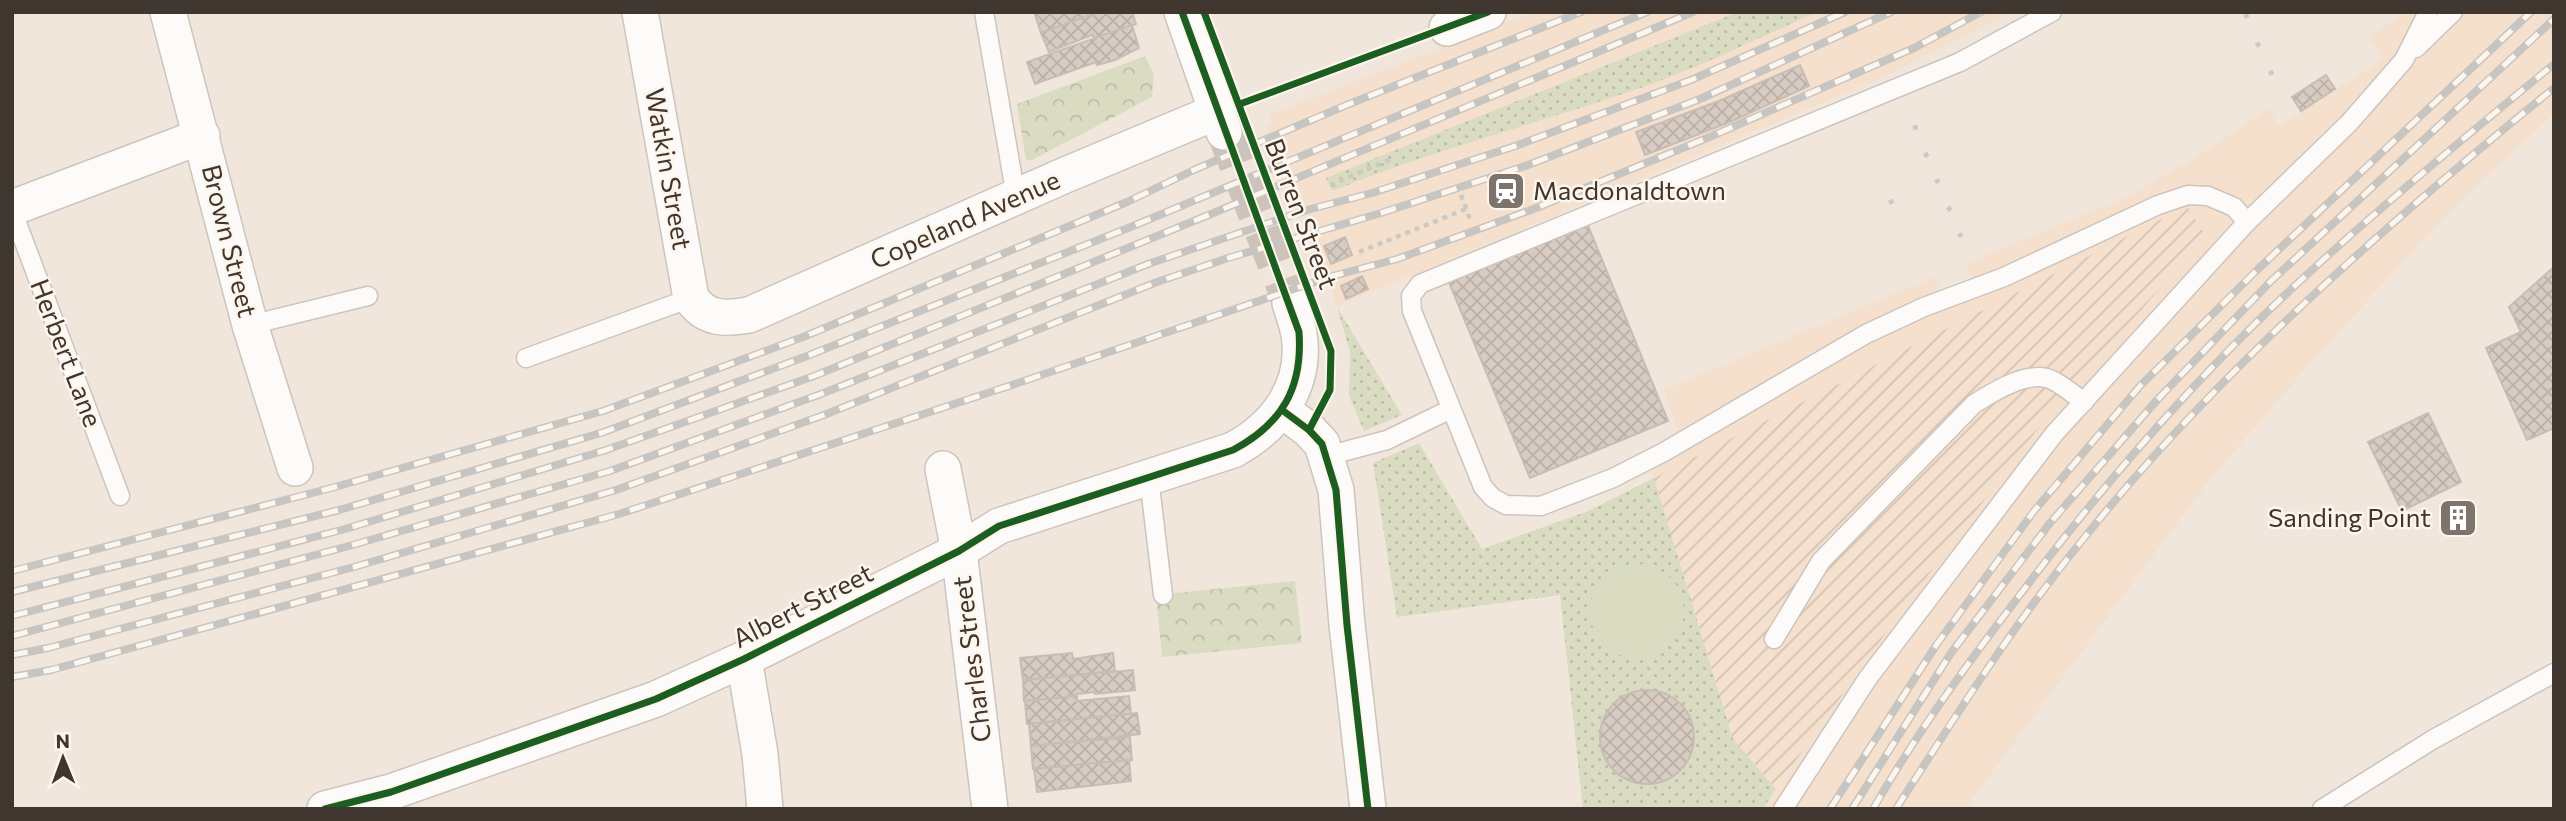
<svg xmlns="http://www.w3.org/2000/svg" width="2566" height="821" viewBox="0 0 2566 821" font-family="Commissioner,sans-serif">
	<style>
		.built { fill: #f5e0ce }
		.industrial { fill: url(#industrial-furrows) }
		.grass { fill: url(#grass-dots) }
		.park { fill: url(#park-crowns) }
		.garden { fill: #d9dcc1 }
		.building { fill: url(#building-cross-hatch); stroke: #c7bdb5; stroke-width: 2 }
		.lines { fill: none; stroke-linecap: round; stroke-linejoin: round }
		.minor-tunnel { stroke: #cdc3b9; stroke-width: 35; stroke-dasharray: 35 18; stroke-linecap: butt }
		.service-casing { stroke: #cdc4bc; stroke-width: 21 }
		.minor-casing { stroke: #cdc4bc; stroke-width: 38 }
		.path { stroke: #ccc9c5; stroke-width: 4.5; stroke-dasharray: 5 5; stroke-linecap: butt }
		.service { stroke: #fdfbfa; stroke-width: 18 }
		.minor { stroke: #fdfbfa; stroke-width: 35 }
		.rail-casing { stroke: #c7c5c2; stroke-width: 8 }
		.rail { stroke: #fef5ed; stroke-width: 5; stroke-dasharray: 16; stroke-linecap: butt }
		.cycleway-casing { stroke: #fef5ed; stroke-width: 11 }
		.cycleway { stroke: #1b5e20; stroke-width: 7 }
		.labels { text-anchor: middle; stroke-width: 5; stroke-linejoin: round; paint-order: stroke }
		.street-label { font-size: 26px; fill: #3f372f; stroke: #fef5ed }
		.poi-label { font-size: 26px; fill: #3f372f; stroke: #fef5ed; text-anchor: start }
	</style>
	<defs>
		<pattern id="industrial-furrows" width="10" height="10" patternUnits="userSpaceOnUse" patternTransform="scale(1.75)"><rect width="10" height="10" fill="#f5e0ce"/><path d="M-1 1l2-2M0 10L10 0M9 11l2-2" fill="none" stroke="#d3c1b1"/></pattern>
		<pattern id="grass-dots" width="8" height="8" patternUnits="userSpaceOnUse" patternTransform="scale(1.75)"><rect width="8" height="8" fill="#d9dcc1"/><path d="M2 2h.1M6 6h.1" fill="none" stroke="#bbbda6" stroke-width="1.8" stroke-linecap="round"/></pattern>
		<pattern id="park-crowns" width="20" height="18" patternUnits="userSpaceOnUse" patternTransform="scale(1.75)"><rect width="20" height="18" fill="#d9dcc1"/><path d="M2 6a3 3 0 1 1 6 0M12 15a3 3 0 1 1 6 0" fill="none" stroke="#bbbda6"/></pattern>
		<pattern id="building-cross-hatch" width="8" height="8" patternUnits="userSpaceOnUse" patternTransform="scale(1.75)"><rect width="8" height="8" fill="#d8ccc2"/><path d="M0 0l8 8M0 8l8-8" fill="none" stroke="#bab0a7"/></pattern>
	</defs>
	<rect width="100%" height="100%" fill="#f1e6db"/>
	<g class="built">
		<polygon points="1532,12 2011,12 1884,77 1337,307 1299,187 1284,151 1281,146 1276,147 1266,126 1272,123 1269,115"/>
		<polygon points="2407,12 2554,12 2554,114 2480,182 2418,245 2309,365 2211,478 1965,809 1763,809 1902,610 2052,410 2206,237 2186,207 1654,478 1651,471 1669,462 1660,442 1676,435 1677,428 1663,390 1934,277 1940,291 1972,278 1966,263 2122,199 2189,162 2268,109 2280,126 2383,59 2369,36"/>
	</g>
	<polygon class="industrial" points="2187,206 2206,237 2052,410 1902,610 1776,789 1733,739 1654,478"/>
	<g class="grass">
		<path d="M1738 12H1816C1752 42 1687 73 1620 95 1524 127 1426 153 1332 191L1326 178Z"/>
		<polygon points="1337,307 1402,415 1364,431 1349,396 1350,352"/>
		<polygon points="1419,443 1482,549 1586,512 1654,478 1733,739 1776,789 1763,809 1583,809 1560,595 1397,617 1373,463"/>
	</g>
	<g class="park">
		<polygon points="1145,56 1154,75 1152,97 1032,160 1026,160 1017,104"/>
		<polygon points="1295,581 1302,643 1162,657 1156,595"/>
	</g>
	<circle class="garden" cx="1637" cy="611" r="47"/>
	<g class="building">
		<polygon points="1034,12 1098,12 1041,33"/>
		<polygon points="1098,12 1132,12 1136,24 1095,39 1092,35 1049,52 1041,33"/>
		<polygon points="1132,25 1139,48 1115,60 1097,65 1096,62 1035,84 1027,62"/>
		<polygon points="1800,65 1809,86 1730,122 1645,155 1636,132 1719,101"/>
		<polygon points="2326,75 2335,89 2301,111 2292,97"/>
		<polygon points="1587,223 1668,421 1530,478 1448,280"/>
		<polygon points="1345,237 1352,255 1331,264 1324,246"/>
		<polygon points="2554,267 2554,428 2527,440 2486,348 2521,332 2509,307"/>
		<polygon points="1362,276 1368,289 1346,299 1341,286"/>
		<polygon points="2428,413 2461,482 2402,511 2368,442"/>
		<circle cx="2458" cy="518" r="12"/>
		<polygon points="1072,653 1073,659 1113,653 1115,671 1023,680 1020,658"/>
		<polygon points="1133,670 1135,690 1095,694 1095,692 1077,694 1077,696 1024,701 1023,680"/>
		<circle cx="1647" cy="737" r="47"/>
		<polygon points="1077,696 1077,701 1129,696 1131,714 1027,724 1025,701"/>
		<polygon points="1137,713 1140,734 1031,746 1029,724"/>
		<polygon points="1128,737 1130,737 1132,760 1033,769 1031,746"/>
		<polygon points="1129,760 1131,781 1037,792 1034,769"/>
	</g>
	<g class="lines">
		<polyline class="minor-tunnel" points="1224,132 1290,303"/>
		<defs>
			<g id="service">
				<polyline points="984,12 1016,197"/>
				<polyline points="2052,12 1960,62 1420,284 1411,296 1412,311 1483,487 1493,498 1506,505 1541,506 1613,478 1664,452 1866,334 1924,307 2004,277 2158,205 2188,195 2208,196 2234,207 2247,222"/>
				<polyline points="2416,48 2453,12"/>
				<polyline points="12,210 120,496"/>
				<polyline points="250,325 368,296"/>
				<polyline points="526,358 691,298"/>
				<polyline points="1327,456 1387,440 1451,409"/>
				<polyline points="1149,478 1163,595"/>
				<path d="M1774 639 1821 561 1974 404C1993 392 2029 369 2052 380 2063 385 2074 395 2084 402"/>
				<polyline points="1783,809 1868,678 2054,434 2247,222 2349,123 2404,60 2428,12"/>
				<polyline points="2322,809 2432,740 2554,673"/>
			</g>
			<g id="minor">
				<polyline points="168,12 250,325 295,468"/>
				<path d="M640 12 691 298C706 320 725 319 749 315L1063 176 1216 112"/>
				<polyline points="1182,12 1224,132"/>
				<polyline points="1447,28 1488,12"/>
				<polyline points="12,208 202,136"/>
				<polyline points="1282,410 1309,430 1322,444 1336,490 1347,625 1368,809"/>
				<polyline points="943,469 959,551 990,809"/>
				<polyline points="744,659 760,754 765,809"/>
				<path d="M325 809 391 792 656 699 744 659 959 551 999 526 1233 450C1276 427 1307 386 1299 334 1297 324 1293 313 1290 303"/>
			</g>
		</defs>
		<use href="#service" class="service-casing"/>
		<use href="#minor" class="minor-casing"/>
		<g class="path">
			<polyline points="2244,17 2251,14"/>
			<polyline points="2256,46 2263,41"/>
			<polyline points="2269,74 2276,70"/>
			<polyline points="1913,128 1921,126"/>
			<polyline points="1265,147 1279,142"/>
			<polyline points="1924,156 1932,152"/>
			<polyline points="1935,182 1943,179"/>
			<polyline points="1330,185 1394,158"/>
			<polyline points="1461,195 1471,222"/>
			<polyline points="1889,203 1896,199"/>
			<polyline points="1947,210 1954,206"/>
			<polyline points="1958,236 1966,233"/>
			<polyline points="1359,252 1466,209"/>
		</g>
		<use href="#service" class="service"/>
		<use href="#minor" class="minor"/>
		<defs>
			<g id="rail">
				<polyline points="12,571 335,487 603,411 803,337 1127,202 1196,169 1349,104 1581,12"/>
				<polyline points="12,592 339,510 604,432 807,356 1133,226 1647,12"/>
				<polyline points="12,616 345,529 606,450 814,376 1211,214 1693,12"/>
				<polyline points="12,636 349,546 610,471 821,394 1148,264 1307,210 1372,193 1518,145 1691,80 1845,12"/>
				<polyline points="12,655 48,648 354,567 616,490 824,415 1157,282 1228,258 1381,213 1528,165 1700,99 1891,12"/>
				<polyline points="12,677 51,670 619,514 1009,386 1329,277 1397,259 1536,208 1712,136 1914,48 1981,12"/>
				<polyline points="1830,809 1937,644 2034,511 2140,386 2258,269 2531,12"/>
				<polyline points="1852,809 1951,653 2050,523 2157,400 2270,282 2554,19"/>
				<path d="M1873 809C1913 739 1961 672 2010 608 2093 497 2184 390 2285 295 2371 214 2463 139 2554 64"/>
				<path d="M1896 809C1954 718 2012 627 2080 543 2217 372 2384 226 2554 88"/>
			</g>
		</defs>
		<use href="#rail" class="rail-casing"/>
		<use href="#rail" class="rail"/>
		<defs>
			<g id="cycleway">
				<polyline points="1204,12 1331,351 1330,390 1309,430"/>
				<polyline points="1240,104 1488,12"/>
				<polyline points="1282,410 1309,430 1322,444 1336,490 1347,625 1368,809"/>
				<path d="M325 809 391 792 656 699 744 659 959 551 999 526 1233 450C1282 424 1303 388 1299 332L1182 12"/>
			</g>
		</defs>
		<use href="#cycleway" class="cycleway-casing"/>
		<use href="#cycleway" class="cycleway"/>
	</g>
	<defs>
		<symbol id="station-square" viewBox="-11 -11 22 22"><rect x="-9" y="-9" width="18" height="18" rx="4" fill="#7d746b" stroke="#fef5ed"/><path d="M-3-6H3Q5-6 5-4V2Q5 4 3 4L4.5 6H3L1.5 4h-3L-3 6H-4.5L-3 4Q-5 4-5 2V-4Q-5-6-3-6ZM-3.5-4v3h7v-3ZM-3.5 1v1.5H-2V1ZM2 1v1.5H3.5V1Z" fill="#fff"/></symbol>
		<symbol id="building-square" viewBox="-11 -11 22 22"><rect x="-9" y="-9" width="18" height="18" rx="4" fill="#7d746b" stroke="#fef5ed"/><path d="M-4-6H4V6H1V3H-1V6H-4ZM-2.5-4.3h1.7v1.8h-1.7ZM.8-4.3h1.7v1.8H.8ZM-2.5-1h1.7V.8h-1.7ZM.8-1h1.7V.8H.8Z" fill="#fff"/></symbol>
	</defs>
	<g fill-rule="evenodd">
		<use href="#station-square" x="1484" y="169" width="44" height="44"/>
		<use href="#building-square" x="2436" y="496" width="44" height="44"/>
	</g>
	<g class="labels">
		<g class="street-label">
			<text transform="translate(668 169) rotate(80)" y="9">Watkin Street</text>
			<text transform="translate(1301 214) rotate(69)" y="9">Burren Street</text>
			<text transform="translate(965 220) rotate(-24)" y="9">Copeland Avenue</text>
			<text transform="translate(229 241) rotate(76)" y="9">Brown Street</text>
			<text transform="translate(66 353) rotate(69)" y="9">Herbert Lane</text>
			<text transform="translate(803 606) rotate(-27)" y="9">Albert Street</text>
			<text transform="translate(972 659) rotate(-97)" y="9">Charles Street</text>
		</g>
		<g class="poi-label">
			<text x="1533" y="200">Macdonaldtown</text>
			<text x="2431" y="527" text-anchor="end">Sanding Point</text>
		</g>
	</g>
	<rect width="2566" height="821" fill="none" stroke="#3f372f" stroke-width="28"/>
	<g transform="translate(63 758) rotate(359)" stroke="#fef5ed" stroke-width="5" paint-order="stroke">
	<path d="M0-5L12 26L0 18L-12 26Z" fill="#3f372f"/>
	<text y="-10" font-size="19" font-weight="bold" text-anchor="middle" fill="#3f372f">N</text>
	</g>
</svg>
